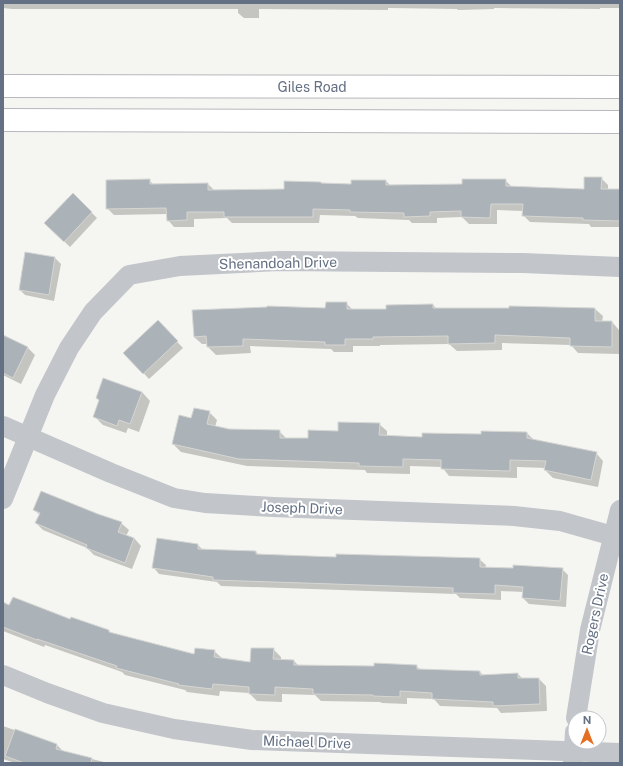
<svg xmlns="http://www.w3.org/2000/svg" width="623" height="766" viewBox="0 0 623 766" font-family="'Public Sans',sans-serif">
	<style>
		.shadow { fill: #0003 }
		.building { fill: #abb2b8; stroke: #d6d7d4 }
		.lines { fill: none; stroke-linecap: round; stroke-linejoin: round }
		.primary-casing { stroke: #b5b8bd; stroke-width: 24 }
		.minor { stroke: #c2c5c9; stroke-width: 20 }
		.primary { stroke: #fff; stroke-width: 22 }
		.labels { text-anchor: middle; stroke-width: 4; stroke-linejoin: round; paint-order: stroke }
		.street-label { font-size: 14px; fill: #647083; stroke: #fff }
	</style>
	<rect width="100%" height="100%" fill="#f5f5f2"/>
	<g class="shadow">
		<polygon points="3,3 620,3 620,8 600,8 600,9 494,8 494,9 458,10 457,9 388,8 388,10 259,9 259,18 244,18 238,13 238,9 12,9 3,8"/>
		<polygon points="601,178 608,185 608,190 620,190 620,227 591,227 589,224 530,222 524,216 524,211 497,210 497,224 469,224 462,217 437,218 437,223 412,223 409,220 358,218 355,216 320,215 319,223 232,223 227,218 194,219 194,227 174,227 168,220 168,214 114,215 107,208 149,180 154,185 208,184 215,191 285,190 322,184 352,185 386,181 391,186 463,185 505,180 512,187 585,190"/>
		<polygon points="73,194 97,218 70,247 45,223"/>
		<polygon points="26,253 55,258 61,264 54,301 25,295 20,290"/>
		<polygon points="346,303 353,310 387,310 433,305 437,309 595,309 603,316 602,322 612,322 619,330 619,354 578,353 571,345 502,343 502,350 457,351 449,344 380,345 380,346 353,346 353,352 334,352 331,349 250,346 251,353 216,355 208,347 208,344 202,344 194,337 326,309"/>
		<polygon points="158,322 183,348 149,379 125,353"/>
		<polygon points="3,336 28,348 35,355 21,384 3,375"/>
		<polygon points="142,392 150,401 139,432 128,428 126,433 103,425 94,416 100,401 97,398"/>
		<polygon points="209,412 217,420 215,427 229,430 279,431 287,439 309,439 379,424 387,431 387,437 423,438 527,433 534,440 596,453 603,461 598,487 553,478 545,470 546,468 517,467 517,478 449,476 442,467 410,466 410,474 367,473 365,470 247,466 181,452 173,444 192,419"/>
		<polygon points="34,510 121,523 129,530 126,536 134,538 141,546 132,569 94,555 87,548 43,530 36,523 40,515"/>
		<polygon points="157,539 198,545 203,550 256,552 259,555 337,558 479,559 486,565 485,568 562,569 568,575 566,607 529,604 523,598 524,592 501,591 501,600 460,598 456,594 221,586 217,582 159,574 153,567"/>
		<polygon points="3,604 71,620 109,631 111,634 195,655 214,651 222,658 251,663 273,649 281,657 281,660 294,661 299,666 375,667 416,666 421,670 480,672 483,675 518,674 523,679 539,679 546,686 547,711 501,713 497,708 440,706 434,699 407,698 407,704 382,703 380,702 321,701 315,695 282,694 282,702 257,701 249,693 220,691 219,696 187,692 185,690 125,675 122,672 45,645 44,647 3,631"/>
		<polygon points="3,726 57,745 64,752 108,763 15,763 3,759"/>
	</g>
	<g class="building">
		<polygon points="584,177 602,177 601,189 620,189 620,221 583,220 583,218 522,216 523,204 491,204 490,218 461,217 461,211 430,212 430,216 404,217 404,213 350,212 350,210 313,209 313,217 224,217 224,212 187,212 187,220 167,221 166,208 106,209 106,180 150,179 150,184 208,183 208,190 284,189 284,181 321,182 321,183 351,184 351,180 386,180 386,185 462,184 462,179 506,179 506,186 584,189"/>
		<polygon points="73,193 92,212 64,242 44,223"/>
		<polygon points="25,252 55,257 49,295 19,290"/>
		<polygon points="326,302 347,302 347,309 386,309 386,305 433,304 433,308 509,308 509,306 595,308 595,321 612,321 612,347 570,346 570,338 495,335 495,343 448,344 448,336 373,337 373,339 345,339 345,345 325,345 325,342 243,339 243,346 207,347 206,336 194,337 192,310 267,307 267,306 325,308"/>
		<polygon points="158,320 178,341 143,374 123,353"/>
		<polygon points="3,335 28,347 13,378 3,373"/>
		<polygon points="103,378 142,392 130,424 119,420 117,426 93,417 99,400 96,398"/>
		<polygon points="194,408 210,411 207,424 229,429 280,430 280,438 308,438 308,430 338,431 338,422 380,423 379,435 422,437 422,433 481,434 481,431 527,432 527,438 597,452 591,480 544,470 546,461 510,460 510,471 441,469 441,460 403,459 403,467 359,466 359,463 239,459 172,444 179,415 191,418"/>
		<polygon points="41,491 98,514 122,522 118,532 134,538 125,563 86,548 87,545 35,523 40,513 33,510"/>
		<polygon points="157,538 198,544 198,549 256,551 256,554 336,557 336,554 445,557 480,558 480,567 513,568 513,565 563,568 560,601 522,598 523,587 495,585 495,594 453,593 453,588 213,580 213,577 152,568"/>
		<polygon points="13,597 70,619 71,617 109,630 109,632 194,654 195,648 215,650 214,657 250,662 251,648 274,648 273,659 294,660 294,665 374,666 374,663 417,665 417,669 480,671 480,675 518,673 518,678 539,678 540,704 493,706 493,702 432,699 432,693 400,691 400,697 373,696 373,695 313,694 313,689 275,687 275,695 249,694 249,687 213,684 212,689 178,685 179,684 116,668 117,666 37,639 37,640 3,627 3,602 9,605"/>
		<polygon points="15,729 57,744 56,749 92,758 91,763 24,763 5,756"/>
	</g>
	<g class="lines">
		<defs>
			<g id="primary">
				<polyline points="3,86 620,87"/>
				<polyline points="3,120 620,122"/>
			</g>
		</defs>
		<use href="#primary" class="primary-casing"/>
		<g class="minor">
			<polyline points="3,426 111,473 174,498 205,503 273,507 514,516 560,521 613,536"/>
			<polyline points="3,499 45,395 69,348 93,312 129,275 180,266 279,261 523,263 620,267"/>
			<polyline points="3,675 47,693 103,713 174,729 252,740 620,753"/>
			<polyline points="576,718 590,630 620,510"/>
			<polyline points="573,763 575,732"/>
		</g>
		<use href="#primary" class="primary"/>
	</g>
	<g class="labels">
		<g class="street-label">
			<text x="312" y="92">Giles Road</text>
			<text transform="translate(278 263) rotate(-1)" y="5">Shenandoah Drive</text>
			<text transform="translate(302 508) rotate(2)" y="5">Joseph Drive</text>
			<text transform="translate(595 614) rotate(-78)" y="5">Rogers Drive</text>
			<text transform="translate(307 742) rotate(2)" y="5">Michael Drive</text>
		</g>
	</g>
	<rect width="623" height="766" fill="none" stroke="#647083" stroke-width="8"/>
	<g transform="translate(587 730)"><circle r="19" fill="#ffffff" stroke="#c1c6cd"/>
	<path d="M0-3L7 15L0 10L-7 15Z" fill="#e46f23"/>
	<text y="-6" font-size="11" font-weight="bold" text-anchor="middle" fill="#647083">N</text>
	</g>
</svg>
